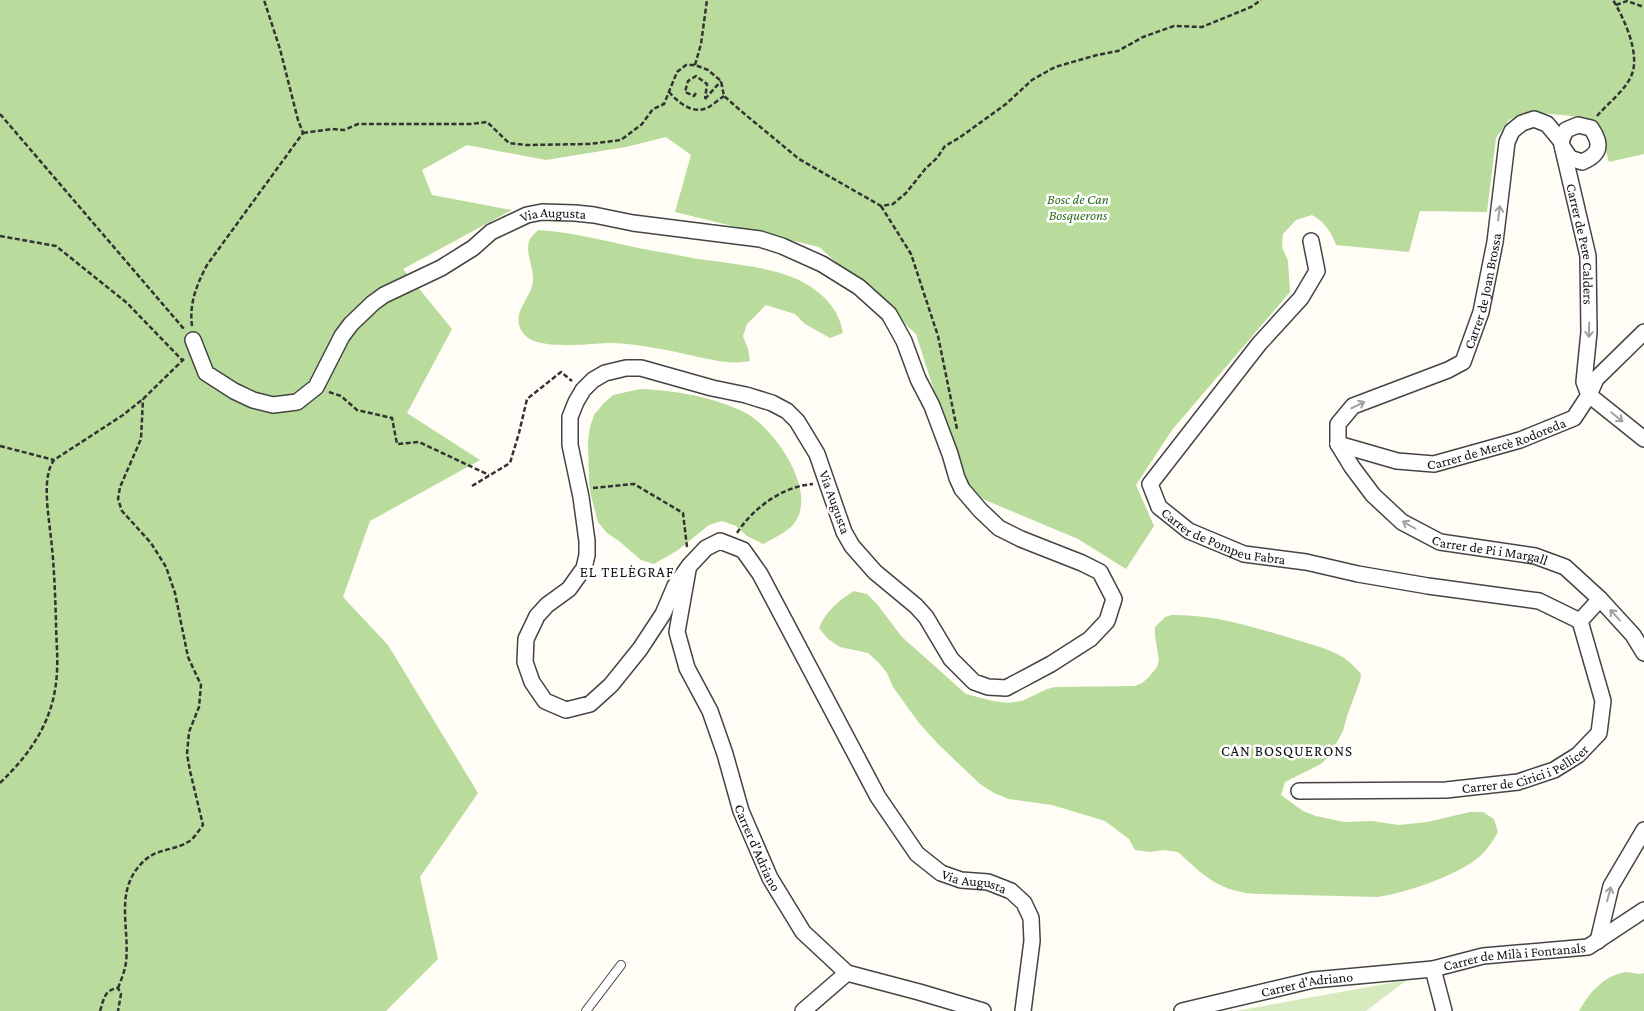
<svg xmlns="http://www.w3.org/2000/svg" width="1644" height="1011" viewBox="0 0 1644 1011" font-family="'Crimson Pro',serif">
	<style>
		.green { fill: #d5ebbd }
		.forest { fill: #b9dc9c }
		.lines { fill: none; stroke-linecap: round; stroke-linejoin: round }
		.service-casing { stroke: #444; stroke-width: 10 }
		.minor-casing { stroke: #444; stroke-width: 18 }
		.path { stroke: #333; stroke-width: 2.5; stroke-dasharray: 5 2.5; stroke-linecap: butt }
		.service { stroke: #fff; stroke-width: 8 }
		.minor { stroke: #fff; stroke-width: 15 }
		.oneway { stroke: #a0a0a0 }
		.labels { text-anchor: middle; stroke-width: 5; stroke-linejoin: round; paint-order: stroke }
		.park-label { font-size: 14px; font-style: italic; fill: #2f6b1f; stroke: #fff }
		.street-label { font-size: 14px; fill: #111; stroke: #fff }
		.neighbourhood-label { font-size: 15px; letter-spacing: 1px; fill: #111; stroke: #fff }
	</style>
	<rect width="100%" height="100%" fill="#fffdf5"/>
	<polygon class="green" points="1407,980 1366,1011 1236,1011"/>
	<g class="forest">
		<path d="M0 0H1644V154L1609 162 1600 129 1584 117 1528 112 1509 120 1496 138 1487 212 1420 211 1409 252 1336 245C1331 232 1325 222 1312 215L1296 220 1283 234 1282 247 1288 261 1290 292 1172 430 1136 485 1154 526 1126 569 1078 539 966 492 916 334 819 247 675 212 691 155 666 137 626 147 546 160 467 145 422 170 432 195 512 210 403 269 452 329 407 413 480 460 370 521 343 597 388 645 478 793 420 877 438 959 386 1011H0Z"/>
		<path d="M538 230C577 232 615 244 654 251 674 254 694 259 714 261 742 265 773 268 799 280 821 291 839 308 843 333L830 338 805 324 795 314 766 305 747 324 743 336 748 349 750 361C730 365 714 360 694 356 667 350 640 344 611 343 591 343 536 352 523 333 509 313 532 299 533 280 534 268 524 250 530 239 532 236 535 233 538 230Z"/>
		<path d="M640 389C673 390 714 397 744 412 773 427 815 486 797 519 791 531 774 538 763 544L747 536 736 526 722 521 709 525 678 550 654 564 641 560 619 541 607 533 598 522 591 496 589 482 588 441 590 427 594 415 603 404 613 395Z"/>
		<path d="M854 591 867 594 877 604 902 637 966 694 993 701 1008 703 1022 701 1047 689 1055 687 1135 686 1142 683 1148 678 1157 667 1159 660 1155 636V627L1165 617 1172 615C1214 614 1257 628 1297 640 1313 645 1330 649 1344 658 1350 662 1356 668 1361 674L1360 681 1347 716 1343 731 1330 755 1321 764 1285 782 1281 795 1303 811 1316 816 1344 822 1372 821 1399 825 1427 822 1470 812H1483L1494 819 1498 832C1493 841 1487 850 1479 857 1458 875 1406 893 1378 897L1260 894 1245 893 1229 889 1214 882 1200 872 1178 852 1163 850 1150 852 1135 850 1129 839 1105 821 1052 805 1009 799 994 793 980 784 938 744 919 723 893 687 887 673 879 663 868 653 840 647 828 639 819 628C826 611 838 601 854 591Z"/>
		<path d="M1626 972 1640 974 1644 973V1011H1579C1590 992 1603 976 1626 972Z"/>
	</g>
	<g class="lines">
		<defs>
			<polyline id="service" points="586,1011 621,965"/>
			<g id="minor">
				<path d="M1561 141 1566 130 1578 125 1591 128C1602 144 1601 154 1582 162L1570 158 1563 148"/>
				<path id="s1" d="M1311 241 1317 271 1301 298 1259 344 1150 484 1159 507 1189 531 1244 554 1306 562 1358 574 1428 586 1539 601 1580 621"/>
				<path id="s2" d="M193 340 206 373 234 391 253 400 273 405 297 402 316 387 342 336 351 324 373 303 384 295 441 268 473 248 491 232 527 215 542 212 575 213 594 215 633 223 760 239 782 246 822 264 859 287 889 314 904 341 918 379 932 406 950 454 957 478 962 489 980 510 999 528 1021 539 1082 563 1100 572 1114 599 1107 621 1090 639 1051 664 1006 688 988 687 974 682 951 659 926 617 916 606 875 572 852 546 844 532 817 454 797 421 787 411 772 403 746 395 712 388 641 368H626L605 373 593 380 583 390 576 402 570 417V445L581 497 587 541V555L584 568 569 589 547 605 537 616 526 639 525 662 532 682 545 701 566 710 590 704 611 685 640 649 663 614 675 586 689 566 706 548 720 541 743 550 760 574 878 797 917 854 941 873 961 880 988 882 1011 891 1024 903 1031 918 1032 941 1023 1011"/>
				<path id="s3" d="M1338 444V424L1353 406 1448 370 1463 362 1481 312 1495 242 1507 142 1512 131 1522 123 1534 119 1547 124 1561 141 1588 256 1589 332 1584 382 1589 395 1644 439"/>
				<path id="s4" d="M1338 444 1352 467 1373 495 1402 522 1440 542 1535 556 1565 567 1600 599 1633 635 1644 653"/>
				<path id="s5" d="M1338 444 1397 461 1434 464 1520 440 1574 418 1589 395 1596 379 1644 332"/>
				<path id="s6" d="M688 570 677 632 687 668 710 711 725 754 741 811 770 878 803 932 847 973 919 992 983 1011"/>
				<path id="s7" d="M1299 791 1446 790 1518 782 1554 770 1578 755 1599 733 1603 701 1580 621 1600 599"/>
				<polyline points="1598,941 1611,886 1644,830"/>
				<polyline points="1433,969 1444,1011"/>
				<polyline points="803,1011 847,973"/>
				<path id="s8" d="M1182 1011 1313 980 1433 969 1483 956 1588 947 1644 910"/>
			</g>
		</defs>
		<use href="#service" class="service-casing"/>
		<use href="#minor" class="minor-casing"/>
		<g class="path">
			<polyline points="1616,5 1627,1 1644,7"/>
			<polyline points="695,65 701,44 707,0"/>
			<path d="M669 92C677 101 690 113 704 109 711 107 718 100 724 96"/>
			<polyline points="696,93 694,96 685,92 688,81 696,76 707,84 705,99"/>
			<polyline points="705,99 721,81"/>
			<polyline points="0,114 184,329"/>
			<path d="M1597 116C1608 103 1626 90 1632 74 1640 53 1624 18 1613 0"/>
			<polyline points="303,133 332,129 344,130 358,124 471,124 487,122 509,143 526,145 589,144 621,140 642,124 653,109 664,104 677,72 686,65 695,65 708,70 721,81 724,96 741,111 799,159 881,206 893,204 906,193 926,168 937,158 945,146 959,138 1006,104 1032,80 1055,67 1097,55 1118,51 1143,37 1174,26 1202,27 1251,7 1261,0"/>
			<polyline points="881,206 911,254 938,336 957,429"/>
			<polyline points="0,236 56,246 127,303 183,361"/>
			<path d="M192 326C189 303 197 284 207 265L303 133 298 120 280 49 264 0"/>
			<polyline points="329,392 341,396 357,410 392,418 397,444 419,442 489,475"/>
			<polyline points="0,446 54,460"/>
			<polyline points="472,486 510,463 519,433 527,399 561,372 572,381"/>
			<polyline points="593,488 634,484 683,513 687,547"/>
			<path d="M737 533C753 508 783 486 813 484"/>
			<path d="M0 783C33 751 55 718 57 671 58 655 56 638 56 621 55 591 54 561 50 530 48 511 42 476 54 460L123 415 143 399 184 359"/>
			<path d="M118 988C121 980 125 971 126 962 130 926 113 889 145 860 157 849 175 850 188 842 194 839 199 830 203 825L190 771 187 754 189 732 199 707 201 685 188 657 175 593 166 567 151 543 122 511 118 499 120 487 141 439 143 399"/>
			<path d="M100 1011C104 999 104 990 118 988L121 994 118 1011"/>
		</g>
		<use href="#service" class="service"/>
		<use href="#minor" class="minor"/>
	</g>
	<defs><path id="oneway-shaft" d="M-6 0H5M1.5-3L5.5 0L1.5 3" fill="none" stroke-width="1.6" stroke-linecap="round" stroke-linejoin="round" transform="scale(1.25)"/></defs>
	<g class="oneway">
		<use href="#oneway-shaft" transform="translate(1499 213) rotate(-83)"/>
		<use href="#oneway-shaft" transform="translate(1589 330) rotate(92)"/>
		<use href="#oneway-shaft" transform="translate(1358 405) rotate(-26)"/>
		<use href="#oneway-shaft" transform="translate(1617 417) rotate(39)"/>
		<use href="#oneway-shaft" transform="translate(1409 525) rotate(-150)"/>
		<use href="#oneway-shaft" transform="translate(1615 615) rotate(-132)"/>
		<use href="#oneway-shaft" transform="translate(1609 894) rotate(-75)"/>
	</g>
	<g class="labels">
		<g class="park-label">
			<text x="1078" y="204">Bosc de Can<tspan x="1078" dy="16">Bosquerons</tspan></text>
		</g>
		<g class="street-label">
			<text dy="5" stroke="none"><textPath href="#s2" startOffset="466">Via Augusta</textPath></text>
			<text dy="5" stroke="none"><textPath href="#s3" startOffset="566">Carrer de Pere Calders</textPath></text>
			<text dy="5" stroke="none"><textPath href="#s3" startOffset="236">Carrer de Joan Brossa</textPath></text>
			<text dy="5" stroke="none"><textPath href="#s5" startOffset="164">Carrer de Mercè Rodoreda</textPath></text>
			<text transform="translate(835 502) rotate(70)" y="5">Via Augusta</text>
			<text dy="5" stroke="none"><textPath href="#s1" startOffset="399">Carrer de Pompeu Fabra</textPath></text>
			<text dy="5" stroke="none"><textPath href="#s4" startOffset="195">Carrer de Pi i Margall</textPath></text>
			<text dy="5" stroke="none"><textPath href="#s7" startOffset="230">Carrer de Cirici i Pellicer</textPath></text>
			<text dy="5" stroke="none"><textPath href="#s6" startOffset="294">Carrer d'Adriano</textPath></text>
			<text dy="5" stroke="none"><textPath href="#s2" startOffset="2985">Via Augusta</textPath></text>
			<text dy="5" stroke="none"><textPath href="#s8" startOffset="338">Carrer de Milà i Fontanals</textPath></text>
			<text dy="5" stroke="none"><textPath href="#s8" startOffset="128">Carrer d'Adriano</textPath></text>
		</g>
		<g class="neighbourhood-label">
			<text x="627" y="577">EL TELÈGRAF</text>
			<text x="1287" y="756">CAN BOSQUERONS</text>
		</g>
	</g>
</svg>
